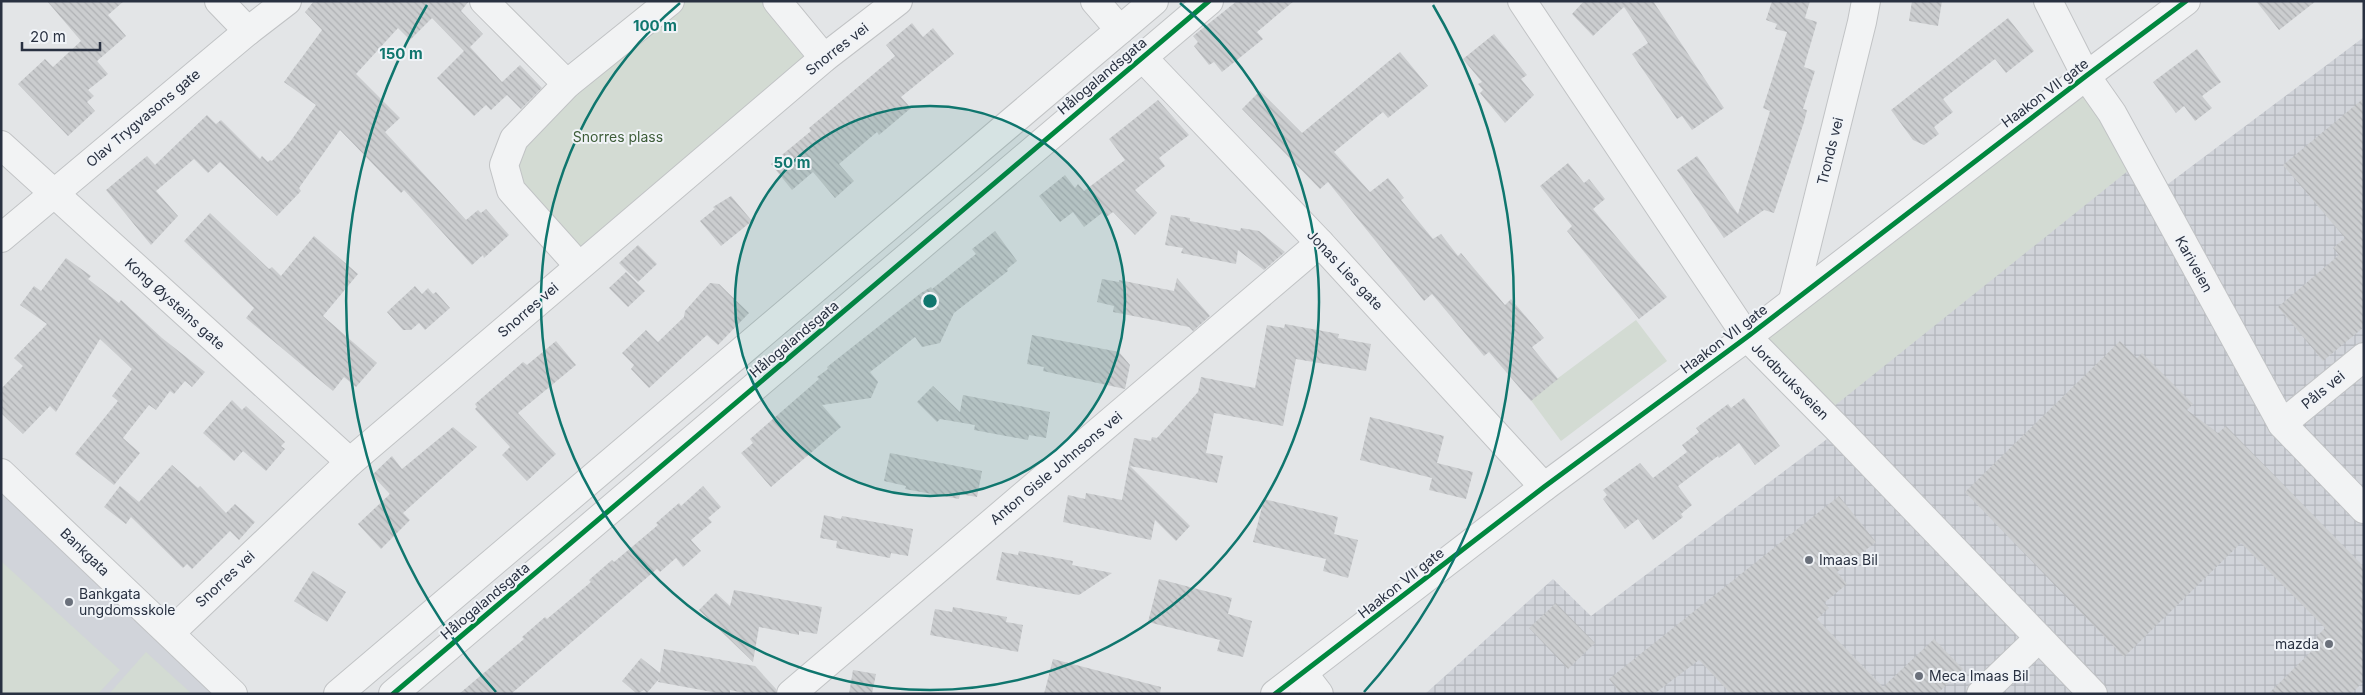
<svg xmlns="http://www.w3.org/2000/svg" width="2365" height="695" viewBox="0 0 2365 695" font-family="Inter,sans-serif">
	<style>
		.built { fill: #d1d4da }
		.industrial { fill: url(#industrial-grid) }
		.green { fill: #d3dbd3 }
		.building { fill: url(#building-back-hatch) }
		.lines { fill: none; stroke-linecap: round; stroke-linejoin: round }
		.minor-casing { stroke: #c1c3c5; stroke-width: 30 }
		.minor { stroke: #f2f3f4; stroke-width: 28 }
		.cycleway-casing { stroke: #f0f3f7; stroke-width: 8 }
		.cycleway { stroke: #00873e; stroke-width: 5 }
		.ring { fill: none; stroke: #0f766e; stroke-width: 2.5 }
		.poi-dot { fill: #6a707b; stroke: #f0f3f7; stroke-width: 2 }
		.labels { text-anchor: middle; stroke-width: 4; stroke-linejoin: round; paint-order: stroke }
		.street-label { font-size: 14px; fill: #293141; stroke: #f0f3f7 }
		.park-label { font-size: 14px; fill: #3c5c37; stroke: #f0f3f7 }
		.poi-label { font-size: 14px; fill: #293141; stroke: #f0f3f7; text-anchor: start }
		.centre { fill: #0f766e; stroke: #f0f3f7; stroke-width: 2.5 }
		.ring-label { font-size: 15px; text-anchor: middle; font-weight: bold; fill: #0f766e; stroke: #f0f3f7; stroke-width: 4; stroke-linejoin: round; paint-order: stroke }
	</style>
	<defs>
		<pattern id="industrial-grid" width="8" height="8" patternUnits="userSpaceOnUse" patternTransform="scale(1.25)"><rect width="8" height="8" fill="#d1d4da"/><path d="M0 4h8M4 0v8" fill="none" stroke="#b3b6bc"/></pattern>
		<pattern id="building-back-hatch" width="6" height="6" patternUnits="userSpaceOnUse" patternTransform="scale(1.25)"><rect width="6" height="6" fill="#cbcdcf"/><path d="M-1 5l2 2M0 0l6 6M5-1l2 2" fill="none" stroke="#aeb0b3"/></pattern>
	</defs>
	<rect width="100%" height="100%" fill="#e3e5e7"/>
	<polygon class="built" points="1,473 227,694 1,694"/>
	<polygon class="industrial" points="2364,37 2364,694 1425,694 1553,579 1591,616 1839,430 1823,415 2086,76 2156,193"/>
	<g class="green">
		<polygon points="670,1 777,1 824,58 579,266 511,190 514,139"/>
		<polygon points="2086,76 2139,162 1823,415 1747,337"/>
		<polygon points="1636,320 1667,361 1561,441 1530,399"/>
		<polygon points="1,561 120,670 98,694 1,694"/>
		<polygon points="146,652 192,694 109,694"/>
	</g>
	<g class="building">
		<polygon points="47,1 124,1 108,15 126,36 97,61 108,74 88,90 94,96 87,102 95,111 68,136 18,84 45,59 53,67 81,41"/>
		<polygon points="314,1 469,1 461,11 483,34 470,47 502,82 520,65 542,88 521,109 507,95 491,110 486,105 474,116 437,78 464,51 432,18 410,40 398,28 356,74 400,118 385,132 466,220 478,210 481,213 486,209 509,235 484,258 483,255 472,265 404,190 401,193 340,130 299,188 301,191 277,216 220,162 208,173 194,159 156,191 178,216 151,245 106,190 147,156 155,165 207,115 216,124 221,120 260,159 262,156 268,162 270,160 272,161 290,142 316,105 284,82 322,30 305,12"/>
		<polygon points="1237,1 1294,1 1257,32 1263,39 1222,72 1214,62 1209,65 1194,46 1198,42 1193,36"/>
		<polygon points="1584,1 1653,1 1724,108 1692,130 1682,116 1677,119 1632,54 1648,43 1624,7 1593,36 1572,14"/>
		<polygon points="1772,1 1810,1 1805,18 1817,22 1804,67 1815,71 1803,109 1807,110 1804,122 1774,213 1764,210 1724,238 1677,170 1697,156 1738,214 1770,111 1763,108 1787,32 1775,29 1777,24 1766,20"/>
		<polygon points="1912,1 1942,1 1938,26 1909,21"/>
		<polygon points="2256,1 2316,1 2279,30"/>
		<polygon points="2008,18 2034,51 2006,73 1995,59 1943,99 1953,112 1934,127 1939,134 1924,145 1913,140 1891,110"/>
		<polygon points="912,23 923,37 933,28 954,54 901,97 911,108 879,135 877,132 839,164 854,181 835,198 813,172 792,190 771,164 811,131 809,128 895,56 886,45"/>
		<polygon points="1494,34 1527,75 1521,79 1534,95 1505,123 1480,93 1483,90 1478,84 1482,82 1463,59"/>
		<polygon points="2197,49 2221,82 2202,96 2212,108 2195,121 2184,106 2176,113 2153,82"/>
		<polygon points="1400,52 1428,86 1388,118 1383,112 1334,152 1370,192 1388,178 1404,198 1401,200 1433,239 1441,234 1458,256 1461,253 1505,305 1511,299 1544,338 1532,347 1558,379 1531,401 1489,352 1484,356 1432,294 1424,301 1328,182 1320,189 1242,109 1260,91 1302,133"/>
		<polygon points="2364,98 2364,327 2323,361 2278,307 2339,255 2333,248 2345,238 2283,165"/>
		<polygon points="1158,100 1189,135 1159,158 1165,166 1135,190 1157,213 1135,235 1113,212 1105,218 1102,213 1084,227 1073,212 1060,222 1039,196 1065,175 1075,188 1078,184 1084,191 1125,160 1109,139"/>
		<polygon points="1568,163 1584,183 1589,179 1605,199 1593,209 1667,297 1639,319 1567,231 1572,226 1540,186"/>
		<polygon points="731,196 752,221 721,246 700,221 715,209 713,207"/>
		<polygon points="210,213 269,269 272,267 281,276 314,236 358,274 323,316 377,363 356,387 344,377 333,391 246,318 254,308 184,241"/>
		<polygon points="1171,215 1190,218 1190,221 1240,231 1241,228 1259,231 1285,252 1264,270 1238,250 1236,264 1181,253 1183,248 1165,245"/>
		<polygon points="995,231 1017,261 1007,269 1008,271 954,313 940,343 922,347 915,337 870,372 878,382 871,398 822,405 841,427 771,487 741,453 753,443 750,439 819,379 817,377 828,369 827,367 921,293 931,287 932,289 976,254 972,249"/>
		<polygon points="638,245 657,264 638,282 619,263"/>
		<polygon points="66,258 91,276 88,279 119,303 121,300 162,338 205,372 192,387 185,381 174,394 170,391 156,410 149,405 123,438 140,453 114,485 75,454 118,401 112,396 132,369 100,339 56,412 50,406 23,434 1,413 1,389 23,366 14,358 47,324 20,305 34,286 41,291"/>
		<polygon points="626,272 645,291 628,307 609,288"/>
		<polygon points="1177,278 1210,316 1193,331 1189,327 1113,312 1114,306 1097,302 1102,279 1119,282 1119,280 1174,291"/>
		<polygon points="710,283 719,284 749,313 718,345 707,335 649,388 631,369 634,365 622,353 646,330 658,342 684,317 685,311"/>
		<polygon points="415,286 422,294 428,288 433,294 436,292 450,308 425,330 419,323 411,330 403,330 387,312"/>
		<polygon points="1285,324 1339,334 1338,338 1371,344 1366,371 1296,359 1283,426 1214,413 1206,453 1223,456 1217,483 1130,466 1190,526 1176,541 1155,520 1151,540 1063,522 1068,495 1085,499 1086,493 1122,500 1134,438 1151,441 1152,437 1157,438 1198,392 1201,377 1255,388 1267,325 1284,328"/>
		<polygon points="1032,335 1119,352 1130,365 1125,389 1043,371 1044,367 1027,364"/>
		<polygon points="556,341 576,365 518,413 556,454 527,481 502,455 510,447 475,409 477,407 475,404 523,362 527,365"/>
		<polygon points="2120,341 2137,358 2142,353 2193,404 2187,410 2218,433 2226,426 2364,567 2364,681 2351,694 2268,694 2321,642 2316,637 2325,628 2241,543 2124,657 1965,492"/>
		<polygon points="933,386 960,412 963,395 1050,412 1046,438 1029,435 1028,440 974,430 975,425 940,419 937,422 917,402"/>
		<polygon points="1744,398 1780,446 1755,465 1739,443 1719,458 1718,456 1678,486 1692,505 1681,514 1683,517 1653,540 1638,519 1625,529 1603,499 1607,495 1603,490 1640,463 1653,478 1687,452 1682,445 1699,432 1696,428 1728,404 1731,408"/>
		<polygon points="232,400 242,410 246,406 285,442 281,446 285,449 266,471 243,451 234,461 203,433"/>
		<polygon points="1370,417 1444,436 1437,463 1473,472 1466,499 1429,490 1432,478 1360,460"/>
		<polygon points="453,427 477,447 403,513 410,520 381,549 358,524 390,494 372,475 392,456 402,469"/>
		<polygon points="890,453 982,471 977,497 960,494 959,499 905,489 906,486 884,481"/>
		<polygon points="172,465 198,488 200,486 226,513 235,504 255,522 239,540 230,531 192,569 187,564 183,568 131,517 126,524 104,507 120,486 139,502"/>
		<polygon points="703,486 721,507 708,518 712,522 691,540 701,551 683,567 676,558 660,572 657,569 511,694 459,694 524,639 522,637 545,617 547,619 591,582 589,580 612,560 614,562 658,525 656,523 679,503 681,506"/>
		<polygon points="1839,496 1876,542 1837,572 1847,584 1824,603 1829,608 1817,619 1883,687 1934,639 1963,669 1937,694 1731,694 1699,660 1654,694 1621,694 1609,679"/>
		<polygon points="1264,499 1338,517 1334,534 1358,540 1348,578 1323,571 1326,559 1253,542"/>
		<polygon points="824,515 841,519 842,516 913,529 908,556 891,553 890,558 836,548 837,541 820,538"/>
		<polygon points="1019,551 1073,561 1072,565 1112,573 1079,595 996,580 1002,552 1018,555"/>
		<polygon points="313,571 346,592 327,622 294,601"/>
		<polygon points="1159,579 1232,598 1228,614 1252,621 1243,657 1217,651 1220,640 1148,622"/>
		<polygon points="734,590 822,607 817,634 799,631 799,635 759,627 753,662 699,610 716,593 730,606"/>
		<polygon points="1556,603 1595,643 1568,669 1529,628"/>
		<polygon points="953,607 1007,617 1006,622 1023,625 1018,652 930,635 935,609 952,612"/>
		<polygon points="664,649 755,666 776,689 776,694 749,694 730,690 730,694 723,694 658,682 659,679 647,693 644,690 637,694 622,681 641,658 660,673"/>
		<polygon points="1053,659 1161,687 1160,694 1044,694"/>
		<polygon points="853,670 876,674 872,694 849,694"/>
	</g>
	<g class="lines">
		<defs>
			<g id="minor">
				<polyline points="219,1 248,31"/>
				<polyline points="484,1 567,84"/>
				<polyline points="777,1 824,58"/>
				<polyline points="1095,1 1120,30"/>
				<polyline points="1522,1 1747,337 1839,430 2093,694"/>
				<polyline points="2048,1 2086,76 2112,113 2282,424 2364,509"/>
				<polyline points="1142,57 1320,243 1544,487"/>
				<polyline points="1,145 350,462"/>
				<polyline points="1,238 248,31 287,1"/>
				<polyline points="579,266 511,190 504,165 514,139 567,84 670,1"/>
				<polyline points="1793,300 1862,22 1866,1"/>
				<polyline points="2282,424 2364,357"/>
				<polyline points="1,473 233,694"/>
				<polyline points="170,633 350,462 824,58 898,1"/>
				<polyline points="1303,673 1319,694"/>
				<polyline points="338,694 1154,1"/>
				<polyline points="393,694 1209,1"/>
				<polyline points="791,694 1320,243"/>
				<polyline points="1275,694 1544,487 1747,337 2086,76 2186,1"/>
				<polyline points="1981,694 2039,638"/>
			</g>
		</defs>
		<use href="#minor" class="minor-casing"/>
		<use href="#minor" class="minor"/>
		<defs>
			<g id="cycleway">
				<polyline points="393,694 1209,1"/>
				<polyline points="1275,694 1544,487 1747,337 2086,76 2186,1"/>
			</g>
		</defs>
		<use href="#cycleway" class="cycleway-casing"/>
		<use href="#cycleway" class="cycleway"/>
	</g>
	<circle cx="930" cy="301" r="195" fill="#0f766e" fill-opacity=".12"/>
	<g class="ring">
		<circle cx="930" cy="301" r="195"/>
		<path d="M1180 3A389 389 0 1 1 680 3"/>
		<path d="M496 692A584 584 0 0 1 427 5M1433 5A584 584 0 0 1 1364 692"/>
	</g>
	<g class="poi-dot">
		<circle cx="1809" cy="560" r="5"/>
		<circle cx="69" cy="602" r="5"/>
		<circle cx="2329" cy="644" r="5"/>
		<circle cx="1919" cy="676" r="5"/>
	</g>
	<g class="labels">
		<g class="street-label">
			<text transform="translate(837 49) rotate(-38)" y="5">Snorres vei</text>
			<text transform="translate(1102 76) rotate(-40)" y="5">Hålogalandsgata</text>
			<text transform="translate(2045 93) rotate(-37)" y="5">Haakon VII gate</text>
			<text transform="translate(143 118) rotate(-40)" y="5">Olav Trygvasons gate</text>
			<text transform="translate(1830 151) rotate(-76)" y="5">Tronds vei</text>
			<text transform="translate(2194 264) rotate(61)" y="5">Kariveien</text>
			<text transform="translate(1345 270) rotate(47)" y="5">Jonas Lies gate</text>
			<text transform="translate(175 304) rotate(42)" y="5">Kong Øysteins gate</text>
			<text transform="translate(528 310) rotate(-41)" y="5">Snorres vei</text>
			<text transform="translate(794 339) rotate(-40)" y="5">Hålogalandsgata</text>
			<text transform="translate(1724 339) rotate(-37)" y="5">Haakon VII gate</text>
			<text transform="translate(1790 381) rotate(45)" y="5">Jordbruksveien</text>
			<text transform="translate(2323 390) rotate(-39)" y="5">Påls vei</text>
			<text transform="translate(1056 468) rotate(-40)" y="5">Anton Gisle Johnsons vei</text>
			<text transform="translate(85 552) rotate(44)" y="5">Bankgata</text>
			<text transform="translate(225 579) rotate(-43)" y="5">Snorres vei</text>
			<text transform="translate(1401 583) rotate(-38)" y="5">Haakon VII gate</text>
			<text transform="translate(485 601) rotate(-40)" y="5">Hålogalandsgata</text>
		</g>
		<g class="park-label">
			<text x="618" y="142">Snorres plass</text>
		</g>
		<g class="poi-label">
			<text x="1819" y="565">Imaas Bil</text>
			<text x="79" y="599">Bankgata<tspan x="79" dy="16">ungdomsskole</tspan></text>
			<text x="2319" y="649" text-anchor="end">mazda</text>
			<text x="1929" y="681">Meca Imaas Bil</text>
		</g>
	</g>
	<circle cx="930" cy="301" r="8" class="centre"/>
	<g class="ring-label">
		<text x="655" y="31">100 m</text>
		<text x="401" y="59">150 m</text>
		<text x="792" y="168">50 m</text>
	</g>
	<rect width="2365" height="695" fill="none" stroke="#293141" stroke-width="5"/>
	<path d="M22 42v8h78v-8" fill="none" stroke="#293141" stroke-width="2.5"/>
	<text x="30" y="42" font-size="15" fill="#293141" stroke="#f0f3f7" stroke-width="4" paint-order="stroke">20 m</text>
</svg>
